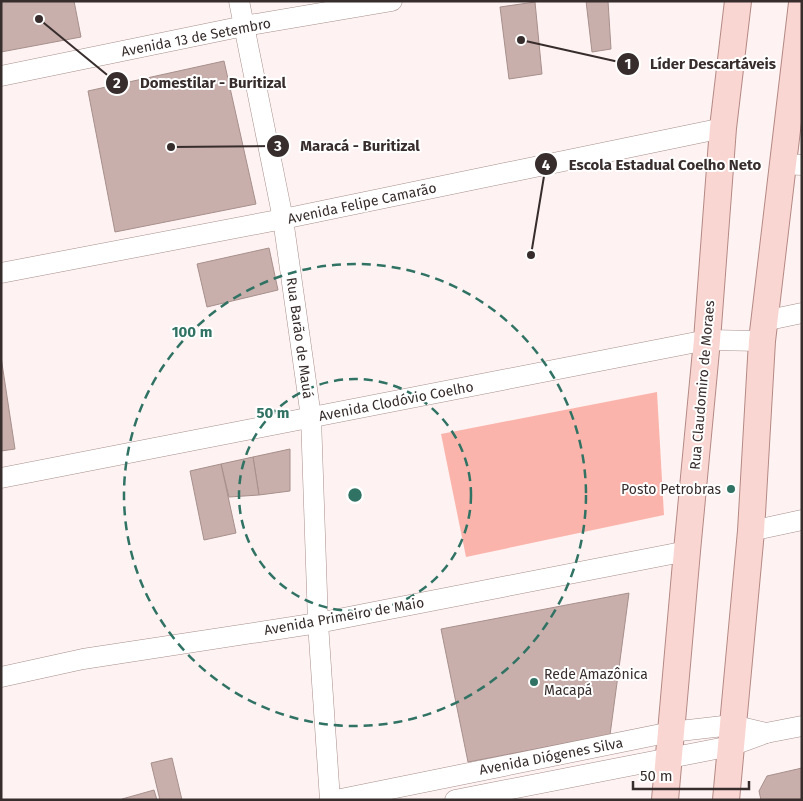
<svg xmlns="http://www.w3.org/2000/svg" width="803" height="801" viewBox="0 0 803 801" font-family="'Fira Sans',sans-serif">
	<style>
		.green { fill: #fbb4ab }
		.building { fill: #c8afab; stroke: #a78f8c }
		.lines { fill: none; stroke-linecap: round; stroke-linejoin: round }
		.minor-casing { stroke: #a78e8b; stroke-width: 21 }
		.major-casing { stroke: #b48984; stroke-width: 28 }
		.minor { stroke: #fff; stroke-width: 20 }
		.major { stroke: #fad6d2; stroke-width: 26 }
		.ring { fill: none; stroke: #307364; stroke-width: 2.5; stroke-dasharray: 9 6 }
		.poi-dot { fill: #307364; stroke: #fff; stroke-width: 2 }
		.labels { text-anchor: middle; stroke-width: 4; stroke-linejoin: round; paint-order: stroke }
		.street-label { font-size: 14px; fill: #372d2c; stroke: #fff }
		.poi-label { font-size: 14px; fill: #372d2c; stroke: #fff; text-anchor: end }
		.centre { fill: #307364; stroke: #fff; stroke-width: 2.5 }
		.ring-label { font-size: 15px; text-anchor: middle; font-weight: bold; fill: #307364; stroke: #fff; stroke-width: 4; stroke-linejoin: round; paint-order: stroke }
		.leader { fill: none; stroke: #372d2c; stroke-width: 2 }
		.callout-dot { fill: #372d2c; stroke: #fff; stroke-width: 2 }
		.mark-label { font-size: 15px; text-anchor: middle; font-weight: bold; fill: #fff }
		.callout-label { font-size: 15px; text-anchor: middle; font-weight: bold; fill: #372d2c; stroke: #fff; stroke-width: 4; stroke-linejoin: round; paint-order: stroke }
	</style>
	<rect width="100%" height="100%" fill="#fef3f2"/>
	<polygon class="green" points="657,392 664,515 466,557 441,434"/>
	<g class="building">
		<polygon points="1,1 74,1 81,37 1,52"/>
		<polygon points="586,1 608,1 611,49 592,52"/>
		<polygon points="535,2 542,74 509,79 500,7"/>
		<polygon points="224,61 256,204 115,232 88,91"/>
		<polygon points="269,248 278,290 207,307 197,264"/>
		<polygon points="1,357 15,449 1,451"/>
		<polygon points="290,449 290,491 259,495 253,457"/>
		<polygon points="253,457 259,495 229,497 221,464"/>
		<polygon points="221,464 236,533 204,540 190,471"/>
		<polygon points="629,593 610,735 468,762 441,629"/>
		<polygon points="172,758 182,800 160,800 151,763"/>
		<polygon points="802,768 802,800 761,800 759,791 767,776"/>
		<polygon points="154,790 157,800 122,800 122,799"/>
	</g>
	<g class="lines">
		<defs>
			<g id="minor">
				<polyline points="239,1 283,219 311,417 318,623 330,800"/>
				<polyline points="1,76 244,26 392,1"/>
				<polyline points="782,164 802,165"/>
				<polyline points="1,273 283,219 723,128"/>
				<polyline points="764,321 802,313"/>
				<polyline points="1,478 707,340 762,341"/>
				<polyline points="751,531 802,520"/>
				<polyline points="1,677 83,659 318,623 687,551"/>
				<polyline points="336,800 671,732 732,725 766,733"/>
				<polyline points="455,800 731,746 766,733 802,726"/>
			</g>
			<g id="major">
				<polyline points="665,800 687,551 707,340 723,128 738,1"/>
				<polyline points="726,800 751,531 762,341 802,3"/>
			</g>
		</defs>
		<use href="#minor" class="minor-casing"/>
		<use href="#major" class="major-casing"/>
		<use href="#minor" class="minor"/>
		<use href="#major" class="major"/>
	</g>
	<g class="ring">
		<circle cx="355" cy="495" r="116"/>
		<circle cx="355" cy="495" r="231"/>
	</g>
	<g class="poi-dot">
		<circle cx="731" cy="489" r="5"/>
		<circle cx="534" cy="682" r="5"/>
	</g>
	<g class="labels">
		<g class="street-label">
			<text transform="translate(196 37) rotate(-11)" y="5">Avenida 13 de Setembro</text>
			<text transform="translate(362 203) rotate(-12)" y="5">Avenida Felipe Camarão</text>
			<text transform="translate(300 338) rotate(82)" y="5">Rua Barão de Mauá</text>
			<text transform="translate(702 385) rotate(-85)" y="5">Rua Claudomiro de Moraes</text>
			<text transform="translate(396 401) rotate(-11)" y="5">Avenida Clodóvio Coelho</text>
			<text transform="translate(344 616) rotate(-10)" y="5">Avenida Primeiro de Maio</text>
			<text transform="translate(551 756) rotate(-11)" y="5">Avenida Diógenes Silva</text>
		</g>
		<g class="poi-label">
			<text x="721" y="494">Posto Petrobras</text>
			<text x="544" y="679" text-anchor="start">Rede Amazônica<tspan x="544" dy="16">Macapá</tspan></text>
		</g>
	</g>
	<circle cx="355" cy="495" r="8" class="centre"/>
	<g class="ring-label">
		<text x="192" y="337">100 m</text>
		<text x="273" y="418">50 m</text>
	</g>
	<path class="leader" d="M521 40L628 64M39 19L117 83M171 147L278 146M531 255L546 164"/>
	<g class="callout-dot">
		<circle cx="521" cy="40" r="5"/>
		<circle cx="39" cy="19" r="5"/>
		<circle cx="171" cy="147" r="5"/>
		<circle cx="531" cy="255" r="5"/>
		<circle cx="628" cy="64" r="12"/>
		<circle cx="117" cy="83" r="12"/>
		<circle cx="278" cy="146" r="12"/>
		<circle cx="546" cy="164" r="12"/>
	</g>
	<g class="mark-label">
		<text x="628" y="69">1</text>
		<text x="117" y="88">2</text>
		<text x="278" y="151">3</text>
		<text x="546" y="170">4</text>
	</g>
	<g class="callout-label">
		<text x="713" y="69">Líder Descartáveis</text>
		<text x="213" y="88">Domestilar - Buritizal</text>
		<text x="360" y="151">Maracá - Buritizal</text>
		<text x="665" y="170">Escola Estadual Coelho Neto</text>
	</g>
	<rect width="803" height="801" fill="none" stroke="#372d2c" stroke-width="5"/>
	<path d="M633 781v8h116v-8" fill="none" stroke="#372d2c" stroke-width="2.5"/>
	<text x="640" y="781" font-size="15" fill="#372d2c" stroke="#ffffff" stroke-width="4" paint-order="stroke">50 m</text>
</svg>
